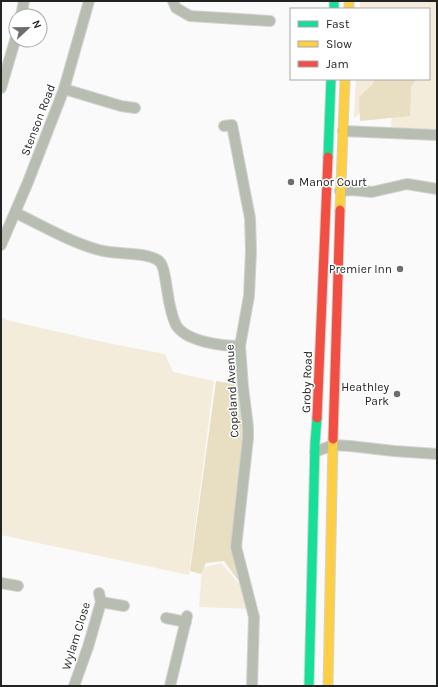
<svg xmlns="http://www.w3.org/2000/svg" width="438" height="687" viewBox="0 0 438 687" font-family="Karla,sans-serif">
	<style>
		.green { fill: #f3ecda }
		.forest { fill: #e8dec1 }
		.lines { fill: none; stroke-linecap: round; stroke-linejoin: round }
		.street-casing { stroke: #d2d3d2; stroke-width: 12 }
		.fast-casing { stroke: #d2d3d2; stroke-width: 11 }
		.slow-casing { stroke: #d2d3d2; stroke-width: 11 }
		.jam-casing { stroke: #d2d3d2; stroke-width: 11 }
		.street { stroke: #b8bdb2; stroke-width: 10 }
		.fast { stroke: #16e098; stroke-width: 9 }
		.slow { stroke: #ffcf43; stroke-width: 9 }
		.jam { stroke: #f24e42; stroke-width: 9 }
		.poi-dot { fill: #6d6e6e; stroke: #fff; stroke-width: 1.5 }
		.labels { text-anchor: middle; stroke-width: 3; stroke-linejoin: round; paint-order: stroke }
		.street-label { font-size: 12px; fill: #222323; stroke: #fff }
		.poi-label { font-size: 12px; fill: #222323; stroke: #fff; text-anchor: end }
	</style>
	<rect width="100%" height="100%" fill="#f9faf9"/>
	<g class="green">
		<polygon points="360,1 437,1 437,129 391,128 393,85 354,118 356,79 429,79 429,9 360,9"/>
		<polygon points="1,317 10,321 112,344 165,354 173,372 214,381 189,575 1,535"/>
		<polygon points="221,563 248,594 252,609 199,607 202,568"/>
	</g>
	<g class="forest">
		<polygon points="375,79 416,79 411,86 410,116 360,121 359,97 373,84"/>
		<polygon points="216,381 240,385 245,405 236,545 248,594 224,561 206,563 201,574 190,571"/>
	</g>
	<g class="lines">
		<defs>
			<g id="street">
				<polyline points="173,1 176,8 190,16 270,21"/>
				<polyline points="21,16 24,1"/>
				<polyline points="1,88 16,37"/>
				<polyline points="64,89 121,106 135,108"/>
				<polyline points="224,126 232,125 250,218 251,251 249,296 240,346 243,387 248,427 248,438 236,547 254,617 252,686"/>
				<polyline points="343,131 437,135"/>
				<polyline points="340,191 352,190 372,192 407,184 437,189"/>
				<path d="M16 213C43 226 70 242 99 250 115 255 145 251 159 261 163 264 164 272 165 277 168 293 169 311 176 325 186 342 223 346 240 346"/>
				<polyline points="1,245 28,182 64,89 89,1"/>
				<polyline points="315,452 333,445 350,446 394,451 437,454"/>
				<polyline points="1,583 18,586"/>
				<polyline points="101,602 124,606"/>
				<polyline points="166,618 186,622"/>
				<polyline points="74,686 88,647 101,602 99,593"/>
				<polyline points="170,686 187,616"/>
			</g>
			<g id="fast">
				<polyline points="334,1 334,9"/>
				<polyline points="328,157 331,79"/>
				<polyline points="309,686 315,443 317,418"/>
			</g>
			<g id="slow">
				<polyline points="349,1 349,9"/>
				<polyline points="340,210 345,79"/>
				<polyline points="328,686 333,439"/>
			</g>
			<g id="jam">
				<polyline points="317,418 328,157"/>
				<polyline points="333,439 340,210"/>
			</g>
		</defs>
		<use href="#street" class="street-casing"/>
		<use href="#fast" class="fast-casing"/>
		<use href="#slow" class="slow-casing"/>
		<use href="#jam" class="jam-casing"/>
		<use href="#street" class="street"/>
		<use href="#fast" class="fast"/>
		<use href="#slow" class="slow"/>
		<use href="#jam" class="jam"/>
	</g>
	<g class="poi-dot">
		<circle cx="291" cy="182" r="4"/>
		<circle cx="400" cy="269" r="4"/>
		<circle cx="397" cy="394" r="4"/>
	</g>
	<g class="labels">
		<g class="street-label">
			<text transform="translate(38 120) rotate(-69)" y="4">Stenson Road</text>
			<text transform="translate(307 382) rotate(-88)" y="4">Groby Road</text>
			<text transform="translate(232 391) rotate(-93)" y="4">Copeland Avenue</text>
			<text transform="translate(76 636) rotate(-73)" y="4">Wylam Close</text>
		</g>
		<g class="poi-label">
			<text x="299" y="186" text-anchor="start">Manor Court</text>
			<text x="392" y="273">Premier Inn</text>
			<text x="389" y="391">Heathley<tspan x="389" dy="14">Park</tspan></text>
		</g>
	</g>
	<rect width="438" height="687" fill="none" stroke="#222323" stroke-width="4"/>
	<rect x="290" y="8" width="140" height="72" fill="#ffffff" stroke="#a7a7a7"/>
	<rect x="298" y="21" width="20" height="6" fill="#16e098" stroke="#a7a7a7"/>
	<text x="326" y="28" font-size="12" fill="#222323">Fast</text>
	<rect x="298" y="41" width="20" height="6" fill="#ffcf43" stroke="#a7a7a7"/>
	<text x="326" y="48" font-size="12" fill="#222323">Slow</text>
	<rect x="298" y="61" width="20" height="6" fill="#f24e42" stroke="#a7a7a7"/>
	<text x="326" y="68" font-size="12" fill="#222323">Jam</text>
	<g transform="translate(28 28) rotate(68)"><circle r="19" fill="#ffffff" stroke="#a7a7a7"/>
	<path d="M0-3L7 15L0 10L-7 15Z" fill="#6d6e6e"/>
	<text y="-6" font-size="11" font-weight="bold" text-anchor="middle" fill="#222323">N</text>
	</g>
</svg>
